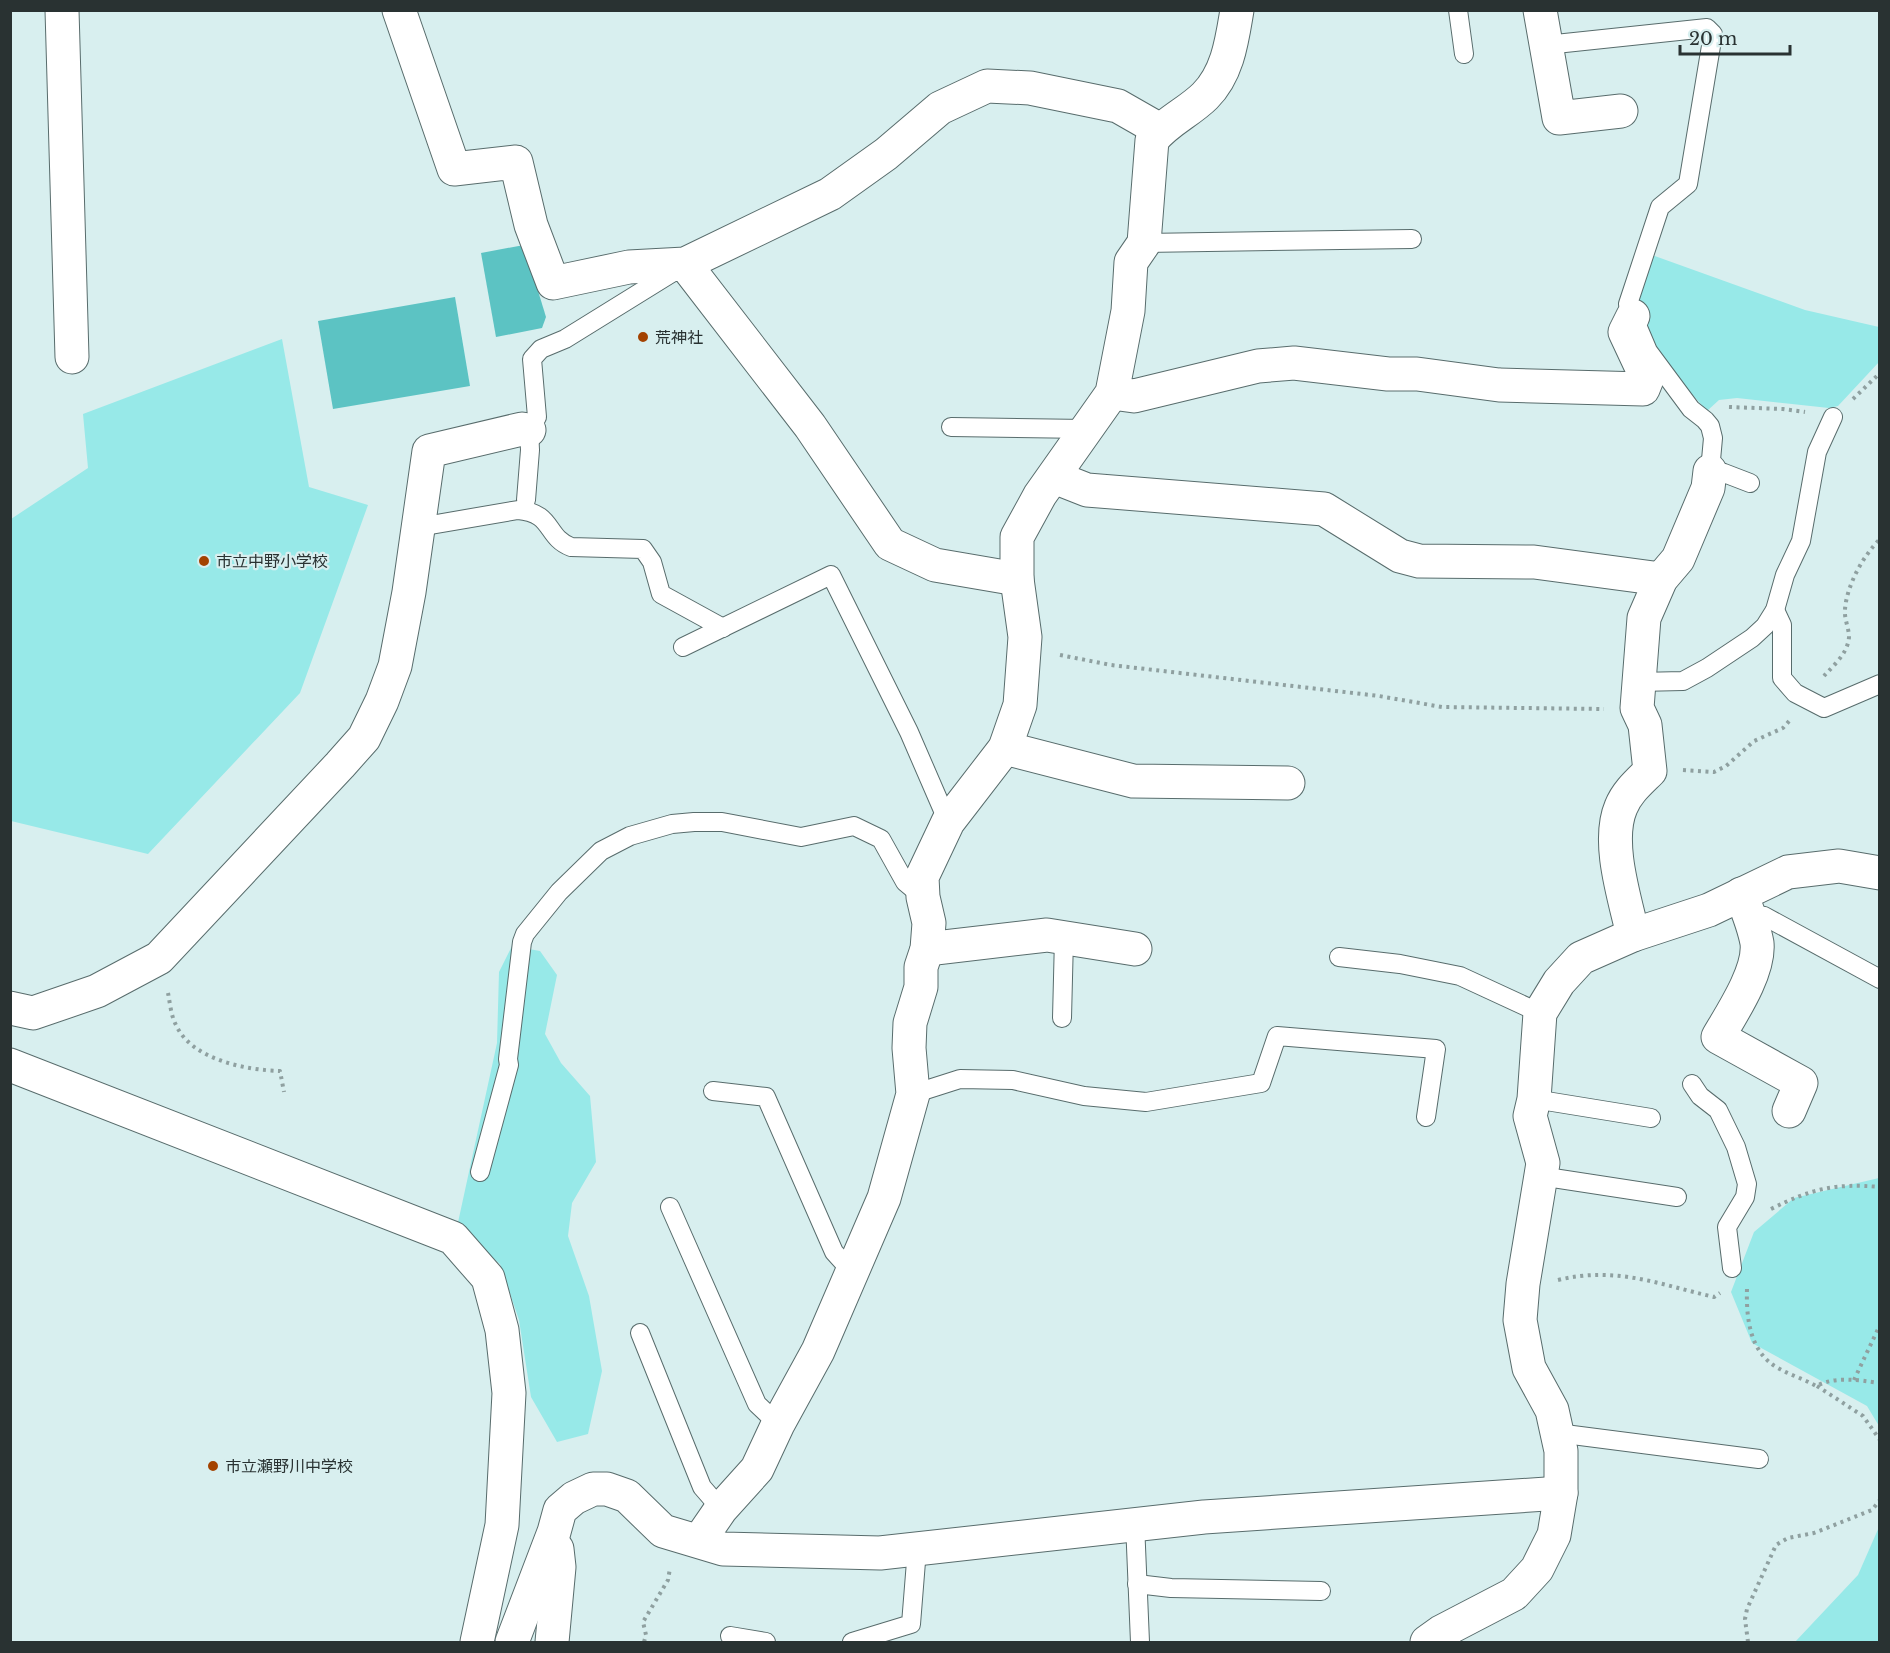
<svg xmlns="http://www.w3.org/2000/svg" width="1890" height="1653" viewBox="0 0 1890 1653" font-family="'Libre Baskerville','Noto Sans JP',serif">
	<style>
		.green { fill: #97e9e8 }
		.water { fill: #5cc3c3 }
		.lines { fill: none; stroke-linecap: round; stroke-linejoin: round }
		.service-casing { stroke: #586c6c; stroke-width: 20 }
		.minor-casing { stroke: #586c6c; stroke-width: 35 }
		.path { stroke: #8fa0a0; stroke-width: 4; stroke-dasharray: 3 4.5; stroke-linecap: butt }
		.service { stroke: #fff; stroke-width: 18 }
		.minor { stroke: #fff; stroke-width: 33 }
		.poi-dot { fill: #a34200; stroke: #d8efef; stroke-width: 2 }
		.labels { text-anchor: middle; stroke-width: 4.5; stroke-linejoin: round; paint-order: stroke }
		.poi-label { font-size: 16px; fill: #293232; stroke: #d8efef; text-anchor: start }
	</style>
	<rect width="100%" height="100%" fill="#d8efef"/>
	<g class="green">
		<polygon points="1652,255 1805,310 1879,327 1879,362 1838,406 1829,408 1737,398 1719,400 1707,411 1657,355 1634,298"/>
		<polygon points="282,339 309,487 368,505 300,693 148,854 11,821 11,519 88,468 83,414"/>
		<polygon points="512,946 540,951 557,975 545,1034 561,1063 590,1096 596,1162 572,1203 568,1236 589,1296 602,1371 588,1434 557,1442 531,1397 519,1320 500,1264 457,1227 497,1043 499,972"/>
		<polygon points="1879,1178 1879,1426 1867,1406 1752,1343 1731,1292 1754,1232 1794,1198"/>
		<polygon points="1879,1527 1879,1642 1795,1642 1858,1575"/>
	</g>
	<g class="water">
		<polygon points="524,245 546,317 542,328 496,337 481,253"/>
		<polygon points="455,297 470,386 333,409 318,321"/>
	</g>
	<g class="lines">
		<defs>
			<g id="service">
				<polyline points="1458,10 1464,54"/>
				<polyline points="1546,45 1707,28 1713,34 1688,184 1660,207 1628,304 1648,351 1691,409 1705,420 1710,426 1713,438 1710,471 1724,473 1750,483"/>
				<polyline points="1144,243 1412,239"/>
				<polyline points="951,427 1086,429"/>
				<polyline points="526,500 530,450 529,430 537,417 532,359 541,349 565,339 678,269"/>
				<path d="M419 527 518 510C554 513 545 537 571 547L643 549 652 562 661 594 723 628"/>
				<polyline points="1775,610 1782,625 1782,678 1795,693 1824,708 1880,684"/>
				<polyline points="683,647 831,575 909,732 948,822"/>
				<polyline points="1638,682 1683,681 1707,668 1752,638 1765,626 1775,610 1785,575 1801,541 1817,452 1833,417"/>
				<polyline points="1749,914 1764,916 1880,979"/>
				<polyline points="1339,957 1400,964 1460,976 1540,1013"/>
				<polyline points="1062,1018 1064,938"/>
				<polyline points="1692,1084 1700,1096 1718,1110 1736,1147 1747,1184 1745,1197 1727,1227 1732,1268"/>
				<polyline points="713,1091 766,1097 834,1252 853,1273"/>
				<polyline points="913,1094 960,1079 1013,1080 1084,1096 1146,1102 1261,1083 1277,1036 1436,1049 1426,1117"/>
				<polyline points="1534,1099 1651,1118"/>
				<polyline points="480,1172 509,1065 508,1059 522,942 525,934 559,892 601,851 630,836 672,824 694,822 722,822 801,837 854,826 881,839 905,882 923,897"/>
				<polyline points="1540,1176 1677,1197"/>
				<polyline points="670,1207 757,1404 778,1424"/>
				<polyline points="640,1333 702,1487 721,1509"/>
				<polyline points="1557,1433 1759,1459"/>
				<polyline points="1135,1523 1140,1642"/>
				<polyline points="1137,1584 1171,1588 1321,1591"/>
				<polyline points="730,1636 766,1642"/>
				<polyline points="852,1642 911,1624 917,1549"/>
			</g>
			<g id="minor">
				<polyline points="62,10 72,357"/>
				<polyline points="399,10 454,169 516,162 531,225 553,283 629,267 685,264 830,194 886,154 940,108 987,86 1030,88 1118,106 1160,130"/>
				<polyline points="1540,10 1559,118 1621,111"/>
				<polyline points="685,264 810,426 890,544 935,565 1017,579"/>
				<polyline points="1112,393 1134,396 1258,366 1294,363 1388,374 1417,374 1499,385 1643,389 1647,379 1625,332 1633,316"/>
				<polyline points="1054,477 1087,490 1324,509 1400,556 1419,561 1534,562 1661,579"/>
				<polyline points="1005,748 1133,781 1288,783"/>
				<path d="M1741 894C1747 909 1754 926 1757 943 1760 971 1732 1013 1718 1037L1801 1083 1789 1111"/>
				<path d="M1633 935C1625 899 1606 842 1621 807 1627 792 1639 782 1650 771L1645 725 1637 708 1644 618 1661 579 1678 559 1708 488 1710 471"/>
				<polyline points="927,949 1047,935 1135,949"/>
				<polyline points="10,1008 33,1013 97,991 159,958 340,765 364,738 382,701 395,666 409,592 429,451 522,429 529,430"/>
				<polyline points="10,1065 453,1238 488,1278 502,1330 509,1393 502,1525 477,1642"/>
				<path d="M699 1541 721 1509 757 1469 778 1424 818 1351 884 1198 913 1094 909 1048 910 1023 921 987V967L927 949 929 923 923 897 922 877 948 822 1005 748 1020 705 1025 637 1017 579V537L1040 495 1112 393 1128 311 1131 262 1144 243 1152 140C1167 121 1189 112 1205 96 1228 73 1232 40 1237 10"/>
				<polyline points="512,1642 554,1532 560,1510 574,1498 593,1489 607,1489 627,1496 663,1531 723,1549 880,1553 1204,1517 1561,1493"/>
				<polyline points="552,1642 559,1567 557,1549"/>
				<polyline points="1427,1642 1441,1632 1514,1594 1537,1569 1554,1535 1561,1493 1561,1451 1552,1410 1529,1368 1520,1320 1523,1284 1543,1163 1530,1116 1534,1099 1540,1013 1559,982 1581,958 1633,935 1709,910 1788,872 1839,866 1880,873"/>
			</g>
		</defs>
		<use href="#service" class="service-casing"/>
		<use href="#minor" class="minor-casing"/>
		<g class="path">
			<polyline points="1853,399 1880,373"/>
			<polyline points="1729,407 1783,409 1805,412"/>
			<polyline points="1060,655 1111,665 1379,696 1442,707 1604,709"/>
			<path d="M1824 676C1834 665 1848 653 1849 637 1849 628 1844 619 1845 609 1847 585 1863 556 1880 539"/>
			<polyline points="1683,770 1714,772 1726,766 1754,741 1783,728 1790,720"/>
			<path d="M168 993C170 1003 171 1016 176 1025 192 1060 246 1070 280 1071L284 1092"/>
			<path d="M1771 1209C1811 1189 1834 1183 1880 1187"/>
			<path d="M1558 1280C1616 1266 1658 1284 1714 1297L1720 1293"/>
			<path d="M1747 1289C1746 1318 1750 1353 1778 1368 1790 1375 1804 1379 1816 1386 1837 1376 1857 1380 1880 1383"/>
			<polyline points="1854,1380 1878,1329"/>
			<polyline points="1817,1386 1863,1416 1880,1440"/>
			<polyline points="644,1642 646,1635 643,1622 668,1580 670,1568"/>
			<polyline points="1748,1642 1745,1619 1747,1609 1776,1545 1788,1538 1814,1533 1872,1510 1880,1500"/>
		</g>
		<use href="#service" class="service"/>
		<use href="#minor" class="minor"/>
	</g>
	<g class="poi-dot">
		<circle cx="643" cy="337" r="6"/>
		<circle cx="204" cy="561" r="6"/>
		<circle cx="213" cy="1466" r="6"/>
	</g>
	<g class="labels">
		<g class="poi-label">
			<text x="655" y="343">荒神社</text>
			<text x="216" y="567">市立中野小学校</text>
			<text x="225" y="1472">市立瀬野川中学校</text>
		</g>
	</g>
	<rect width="1890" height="1653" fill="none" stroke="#293232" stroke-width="24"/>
	<path d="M1680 45v9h110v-9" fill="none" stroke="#293232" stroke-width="3"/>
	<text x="1689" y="45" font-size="18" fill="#293232" stroke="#d8efef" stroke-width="4.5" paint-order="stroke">20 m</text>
</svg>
